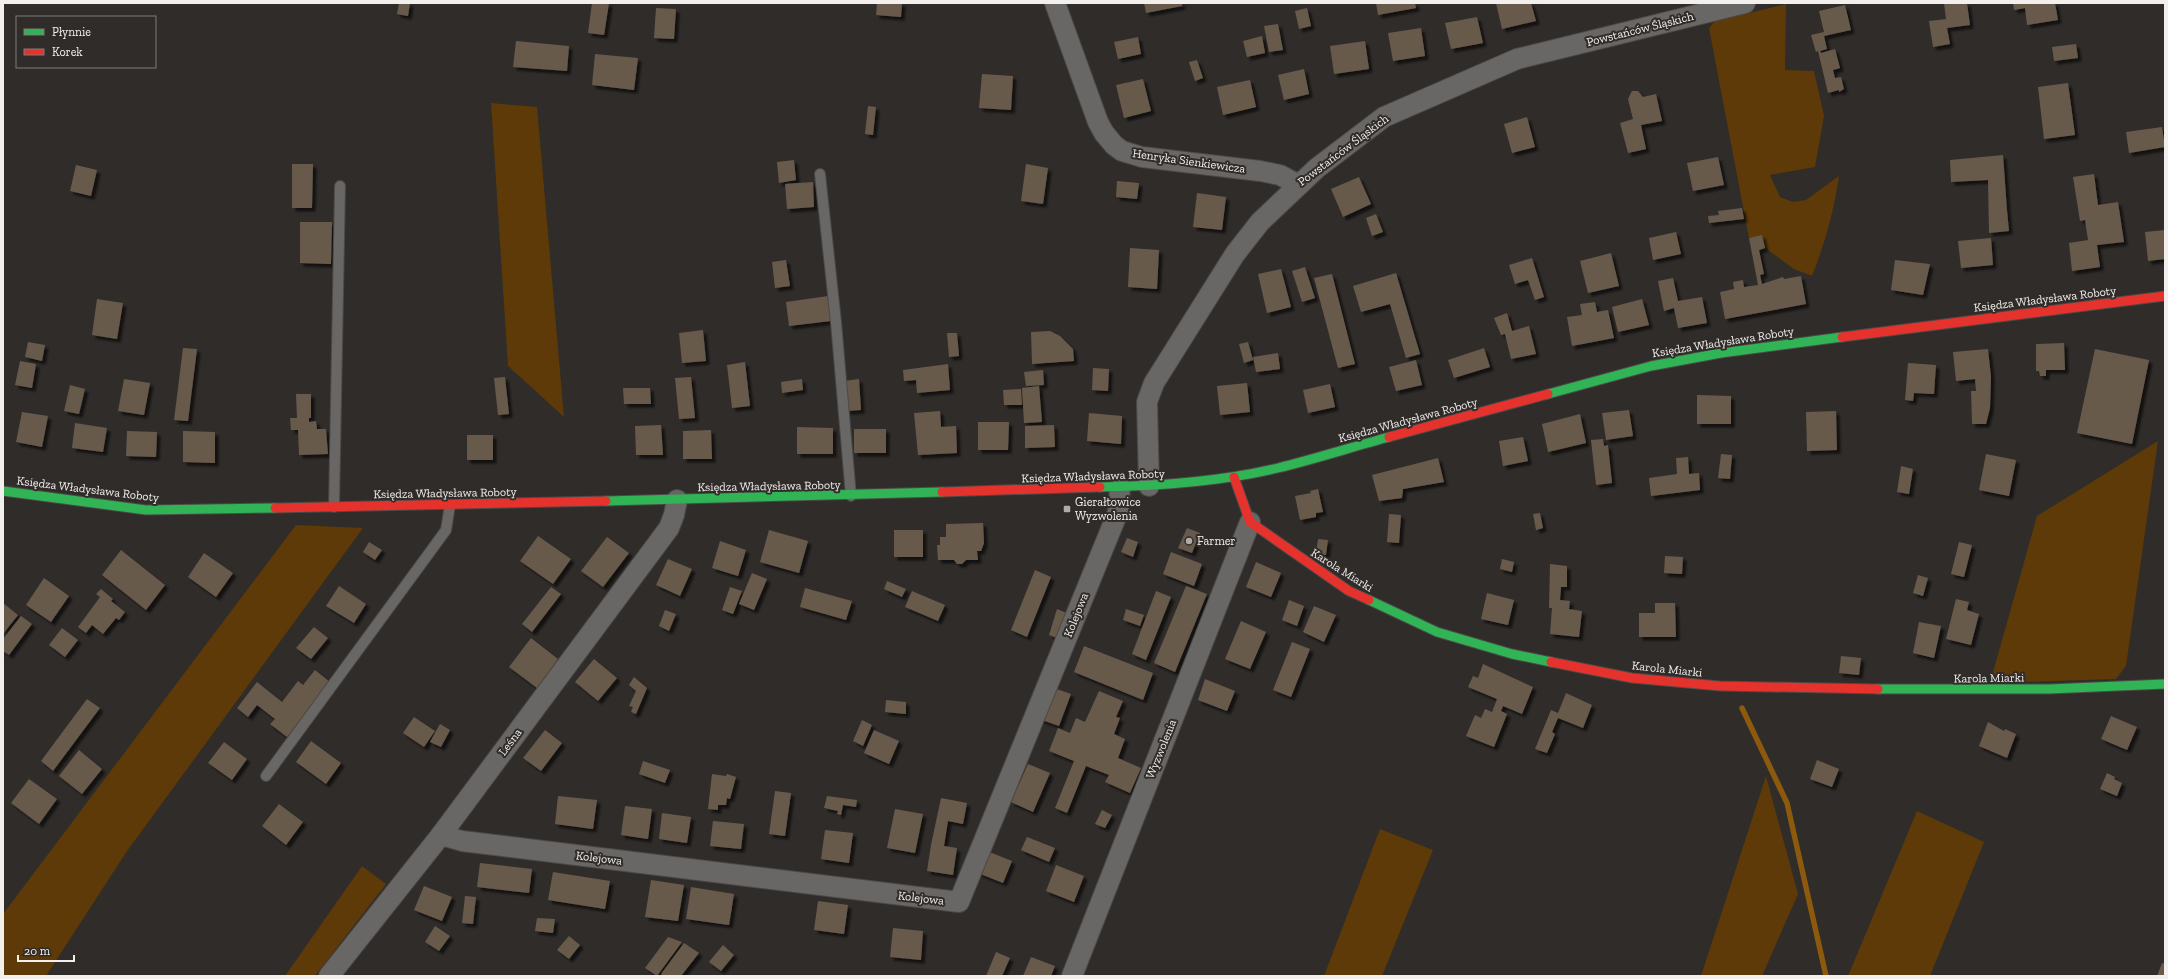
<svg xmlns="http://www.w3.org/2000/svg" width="2168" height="979" viewBox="0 0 2168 979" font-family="'Zilla Slab',serif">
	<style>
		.green { fill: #5d3a07 }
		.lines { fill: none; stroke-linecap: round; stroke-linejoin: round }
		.stream { stroke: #8c590d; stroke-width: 5.5 }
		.building { fill: #675a4c; filter: url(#shadow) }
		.lane-casing { stroke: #4b4947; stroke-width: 12 }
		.street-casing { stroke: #4b4947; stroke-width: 22 }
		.fast-casing { stroke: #4b4947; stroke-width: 11 }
		.jam-casing { stroke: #4b4947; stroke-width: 11 }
		.lane { stroke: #686766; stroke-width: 10 }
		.street { stroke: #686766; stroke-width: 20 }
		.fast { stroke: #30b455; stroke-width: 9 }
		.jam { stroke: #e5322d; stroke-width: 9 }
		.poi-dot { fill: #aeaba9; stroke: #302c29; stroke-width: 1.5 }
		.labels { text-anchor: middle; stroke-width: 4; stroke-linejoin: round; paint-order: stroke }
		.street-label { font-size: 12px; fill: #f2efed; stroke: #302c29 }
		.poi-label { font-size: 12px; fill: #f2efed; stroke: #302c29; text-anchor: start }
	</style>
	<defs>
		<filter id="shadow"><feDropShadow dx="3.5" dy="3.5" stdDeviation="1" flood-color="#0009"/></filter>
	</defs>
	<rect width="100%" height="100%" fill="#2f2c2a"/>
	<g class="green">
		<path d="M1786 4 1785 70 1814 71 1824 116 1815 167 1770 175 1780 197 1793 202 1806 200 1839 176C1834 211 1825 243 1812 276L1794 269 1765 248 1762 236 1749 238 1709 28 1715 21Z"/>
		<polygon points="491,103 537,107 564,417 508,366"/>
		<polygon points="2158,441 2126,666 2116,679 1990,683 2037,516"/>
		<polygon points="296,525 363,528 125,854 46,976 3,976 3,914"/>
		<polygon points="1766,776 1798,894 1762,976 1701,976"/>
		<polygon points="1917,811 1984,842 1930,976 1848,976"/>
		<polygon points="1380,829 1433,850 1382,976 1324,976"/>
		<polygon points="362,866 386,884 315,976 285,976"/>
	</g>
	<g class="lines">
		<polyline class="stream" points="1742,708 1787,803 1826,976"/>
	</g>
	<g class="building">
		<polygon points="399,3 410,3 408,16 397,14"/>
		<polygon points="592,3 609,3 604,35 588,33"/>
		<polygon points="877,3 902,3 901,17 876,15"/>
		<polygon points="1144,3 1182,3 1182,6 1146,13"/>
		<polygon points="1376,3 1415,3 1416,8 1378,15"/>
		<polygon points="1496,3 1531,3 1536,21 1502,29"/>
		<polygon points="1944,3 1967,3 1970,25 1947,28 1950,44 1933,47 1929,21 1946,19"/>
		<polygon points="2013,3 2055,3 2058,20 2027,25 2025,8 2014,10"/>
		<polygon points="1845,5 1851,30 1824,36 1827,49 1820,51 1821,53 1835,49 1840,68 1833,70 1835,78 1841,77 1844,89 1839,92 1839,90 1828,93 1818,51 1816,52 1811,35 1824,32 1819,11"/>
		<polygon points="656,8 676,9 674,39 654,38"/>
		<polygon points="1307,8 1311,26 1299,29 1295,11"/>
		<polygon points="1477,17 1483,43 1451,49 1445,23"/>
		<polygon points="1278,24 1283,50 1269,52 1264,26"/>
		<polygon points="1421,28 1425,56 1393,61 1388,33"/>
		<polygon points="1262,36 1265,53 1247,57 1243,41"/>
		<polygon points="1138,37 1141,54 1118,59 1114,42"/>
		<polygon points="516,41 569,46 567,71 513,67"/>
		<polygon points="1365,41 1369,69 1334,74 1330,46"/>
		<polygon points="2076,44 2078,58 2054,61 2052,47"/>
		<polygon points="595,54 638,58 634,90 592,85"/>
		<polygon points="1197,60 1203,78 1195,81 1189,62"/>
		<polygon points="1304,69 1309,94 1284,100 1278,75"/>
		<polygon points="982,74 1013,76 1011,110 979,108"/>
		<polygon points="1143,79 1151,111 1124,118 1116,85"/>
		<polygon points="1250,80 1256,107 1223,115 1217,87"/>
		<polygon points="2068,83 2075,135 2044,139 2038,87"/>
		<polygon points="1632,91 1638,91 1643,97 1656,94 1662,121 1641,125 1646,149 1628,153 1620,123 1633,119 1628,99"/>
		<polygon points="868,106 876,107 873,135 865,134"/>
		<polygon points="1527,117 1535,147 1512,153 1504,124"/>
		<polygon points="2162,127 2165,147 2129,153 2126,132"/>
		<polygon points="2003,155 2007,210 1999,211 2007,210 2009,231 1989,233 1988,180 1951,182 1950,160"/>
		<polygon points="1718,157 1724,185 1693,191 1687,163"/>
		<polygon points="794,160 796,180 779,183 777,162"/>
		<polygon points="292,164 313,164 312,208 292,208"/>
		<polygon points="1026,164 1048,168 1043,204 1021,201"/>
		<polygon points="76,165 97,170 91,196 70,191"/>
		<polygon points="2094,174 2098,205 2118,202 2124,242 2097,245 2100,267 2072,271 2069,243 2088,240 2085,220 2080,221 2073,177"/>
		<polygon points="1359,177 1371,204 1343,217 1331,189"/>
		<polygon points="1117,181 1139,183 1137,199 1116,197"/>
		<polygon points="813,182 814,207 787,209 785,184"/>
		<polygon points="1197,193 1226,197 1222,230 1193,227"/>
		<polygon points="1742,208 1744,219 1709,223 1708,216 1719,215 1718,211"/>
		<polygon points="1376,214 1383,232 1372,236 1366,218"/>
		<polygon points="300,222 332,222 331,264 300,263"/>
		<polygon points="2165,230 2165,259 2148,261 2145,232"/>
		<polygon points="1676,232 1681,254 1653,260 1649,238"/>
		<polygon points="1762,235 1765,248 1759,250 1764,274 1760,275 1762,284 1783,277 1784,279 1801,276 1806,304 1725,319 1720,292 1734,289 1733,282 1743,280 1744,287 1758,285 1749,238"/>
		<polygon points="1991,238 1993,265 1961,268 1958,241"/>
		<polygon points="1130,248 1159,250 1157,289 1128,287"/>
		<polygon points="1611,253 1619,286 1588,293 1580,261"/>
		<polygon points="1532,258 1544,297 1535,300 1528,280 1515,284 1509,265"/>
		<polygon points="786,260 790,286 775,288 772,262"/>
		<polygon points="1895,260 1930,264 1923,295 1891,290"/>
		<polygon points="1305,267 1315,298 1302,302 1292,271"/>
		<polygon points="1281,269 1291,307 1267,313 1258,274"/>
		<polygon points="1396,273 1420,354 1406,358 1390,304 1361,312 1353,286"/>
		<polygon points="1332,274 1355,364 1338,368 1314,278"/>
		<polygon points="1673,278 1678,301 1702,297 1707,323 1678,328 1674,308 1664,311 1658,281"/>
		<polygon points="828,296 831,321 789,326 786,302"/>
		<polygon points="97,299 123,303 117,339 92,335"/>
		<polygon points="1642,299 1649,325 1618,332 1612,307"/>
		<polygon points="1595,302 1597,312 1608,310 1614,338 1572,346 1567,317 1582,315 1580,304"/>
		<polygon points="1507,313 1512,331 1529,326 1536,354 1511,359 1505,334 1501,335 1494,318"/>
		<polygon points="703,330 706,361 682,363 679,333"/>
		<polygon points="1050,331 1060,336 1073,349 1074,361 1032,364 1031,332"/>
		<polygon points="947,333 957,333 959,356 949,357"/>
		<polygon points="28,342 45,345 42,361 25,357"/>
		<polygon points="1248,342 1253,360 1244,363 1239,344"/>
		<polygon points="2064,343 2065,370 2046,370 2046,376 2040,376 2039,371 2036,371 2036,344"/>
		<polygon points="183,348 197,349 188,421 174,420"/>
		<polygon points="1484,348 1490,367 1454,378 1448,360"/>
		<polygon points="1988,349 1991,377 1990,408 1986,424 1972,424 1971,391 1976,391 1975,379 1956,381 1953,352"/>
		<polygon points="2095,349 2149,360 2132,444 2077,433"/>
		<polygon points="1278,353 1280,369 1256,372 1253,357"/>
		<polygon points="1416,360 1422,385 1396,391 1389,367"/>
		<polygon points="20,361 36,364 32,388 15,385"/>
		<polygon points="745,362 750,406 732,408 727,365"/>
		<polygon points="1908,363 1936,365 1934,394 1914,393 1913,401 1905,400"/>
		<polygon points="948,364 950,390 917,393 916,380 904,381 903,370"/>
		<polygon points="1093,368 1109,369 1108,391 1092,390"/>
		<polygon points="1043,370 1044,385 1026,386 1024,372"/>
		<polygon points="505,377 509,414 498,415 494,378"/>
		<polygon points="691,377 695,418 679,419 675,378"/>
		<polygon points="124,379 150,383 144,415 118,411"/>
		<polygon points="802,379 803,390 782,393 781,382"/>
		<polygon points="859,379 861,410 847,411 844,381"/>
		<polygon points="1247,383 1250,412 1220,415 1217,386"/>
		<polygon points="1330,384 1335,407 1308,413 1303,390"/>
		<polygon points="70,385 85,389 79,414 64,411"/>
		<polygon points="1039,386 1042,422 1024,423 1022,388"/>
		<polygon points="623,388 650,388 651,404 624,404"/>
		<polygon points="1021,389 1022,405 1004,405 1003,390"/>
		<polygon points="296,394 311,394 311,418 309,418 309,422 316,421 317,429 326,429 328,454 299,455 298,430 291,430 290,418 297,418"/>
		<polygon points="1697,395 1731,396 1731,424 1697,424"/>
		<polygon points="1629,410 1633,436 1606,440 1602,413"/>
		<polygon points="940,411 941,427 956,426 957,453 918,455 914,413"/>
		<polygon points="1836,411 1837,450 1807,451 1806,412"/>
		<polygon points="22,412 48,416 42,447 16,442"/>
		<polygon points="1089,413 1122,416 1121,444 1087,441"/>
		<polygon points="1580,414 1586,443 1548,452 1542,424"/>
		<polygon points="978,422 1009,422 1008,450 978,450"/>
		<polygon points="75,423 107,428 103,452 72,448"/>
		<polygon points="661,425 663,455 636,455 635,426"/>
		<polygon points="1054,425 1055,447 1025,448 1025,426"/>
		<polygon points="797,427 833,428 833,454 797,454"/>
		<rect x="854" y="429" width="32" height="24"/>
		<polygon points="711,430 712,459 683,459 683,431"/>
		<polygon points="127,431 157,432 156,457 126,456"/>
		<polygon points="183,431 215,432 215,463 183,462"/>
		<rect x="467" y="435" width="26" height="25"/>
		<polygon points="1523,437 1528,461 1503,466 1499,441"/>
		<polygon points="1603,439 1604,446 1608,445 1612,483 1596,485 1591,440"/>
		<polygon points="1721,454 1732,455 1730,479 1718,478"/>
		<polygon points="1986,454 2016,460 2009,496 1979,490"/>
		<polygon points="1688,457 1689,474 1699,473 1700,490 1651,496 1649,478 1677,474 1676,458"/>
		<polygon points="1438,458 1444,482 1403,489 1402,498 1379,501 1372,475"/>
		<polygon points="1901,466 1913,469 1909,494 1897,492"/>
		<polygon points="1318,489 1323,512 1316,513 1316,517 1300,520 1295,496 1311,493 1310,491"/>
		<polygon points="1540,513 1543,528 1536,530 1533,514"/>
		<polygon points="1389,514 1401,515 1399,543 1387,542"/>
		<polygon points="983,523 984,543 981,551 977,551 978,560 966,560 962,564 957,564 954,560 938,560 937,545 940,545 940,537 946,537 946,524"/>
		<polygon points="1187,528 1200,533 1192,553 1178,548"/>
		<polygon points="769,530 808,541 799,573 760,562"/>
		<rect x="894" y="530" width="29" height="27"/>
		<polygon points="538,536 571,559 553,584 520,561"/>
		<polygon points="607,537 629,553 603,587 581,571"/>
		<polygon points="1127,538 1138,542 1133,557 1121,552"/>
		<polygon points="1318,539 1328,540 1326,555 1316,554"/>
		<polygon points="720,541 746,550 738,576 712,568"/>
		<polygon points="369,542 382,550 375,560 363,552"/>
		<polygon points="1959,542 1972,545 1964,577 1951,574"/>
		<polygon points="121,550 165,585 146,610 102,575"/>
		<polygon points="1171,552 1202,564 1194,586 1163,574"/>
		<polygon points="204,553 233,573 216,597 188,577"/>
		<polygon points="1665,556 1683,557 1682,574 1664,573"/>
		<polygon points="668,559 692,569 680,596 656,585"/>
		<polygon points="1502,559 1514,562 1512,572 1500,569"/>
		<polygon points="1256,562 1281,573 1271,597 1246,587"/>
		<polygon points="1550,564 1567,566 1567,587 1561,587 1560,600 1570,601 1569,609 1582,611 1579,637 1550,634 1552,608 1549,608"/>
		<polygon points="1035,570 1051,577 1027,637 1011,630"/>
		<polygon points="752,573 767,579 754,610 739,604"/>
		<polygon points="1918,575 1928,578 1923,596 1913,593"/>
		<polygon points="44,578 69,596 51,622 26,605"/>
		<polygon points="887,581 906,589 902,597 884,589"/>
		<polygon points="339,586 366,604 354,623 326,606"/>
		<polygon points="1186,586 1207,594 1175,672 1154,663"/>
		<polygon points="551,587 561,594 532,632 522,624"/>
		<polygon points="730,587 742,591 733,614 722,610"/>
		<polygon points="805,588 852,601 846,620 800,607"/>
		<polygon points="101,589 113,599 111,601 125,612 119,620 116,618 103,634 92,625 86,633 78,627 100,597 96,594"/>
		<polygon points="912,591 945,605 938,621 905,607"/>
		<polygon points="1156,591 1171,597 1146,660 1132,654"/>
		<polygon points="1487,593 1514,600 1508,625 1481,619"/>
		<polygon points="1956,599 1969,602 1967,610 1979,614 1971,645 1946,639"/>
		<polygon points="1289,600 1304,606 1297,626 1282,620"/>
		<polygon points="3,603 18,615 3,634"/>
		<polygon points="1655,603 1675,603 1676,637 1639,637 1639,613 1655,613"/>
		<polygon points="1314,606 1336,615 1324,642 1303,632"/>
		<polygon points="1057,609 1069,614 1059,639 1049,635"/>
		<polygon points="1126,609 1144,615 1140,626 1123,620"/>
		<polygon points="665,610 676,614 669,631 659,626"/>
		<polygon points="21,616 32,624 9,655 3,651 3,639"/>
		<polygon points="1241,621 1266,632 1250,669 1225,659"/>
		<polygon points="1919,622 1941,626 1934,658 1913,653"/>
		<polygon points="314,627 328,638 311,659 296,648"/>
		<polygon points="62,628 78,640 65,657 49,645"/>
		<polygon points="531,638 558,659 537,688 509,667"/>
		<polygon points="1292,642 1310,649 1291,697 1273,690"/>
		<polygon points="1084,646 1153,673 1143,700 1074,672"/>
		<polygon points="1841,656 1861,658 1859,675 1839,673"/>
		<polygon points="594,659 617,678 598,701 575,682"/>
		<polygon points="1483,664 1533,687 1522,714 1503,706 1501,711 1507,714 1494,747 1466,736 1475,715 1481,718 1485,709 1492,712 1497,699 1468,687 1473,676 1478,678"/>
		<polygon points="315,670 330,682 287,737 270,724 275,719 257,705 248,717 237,708 257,682 282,702 298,681 303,685"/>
		<polygon points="634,677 647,688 636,714 631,712 633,707 629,706 636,691 629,685"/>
		<polygon points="1205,679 1235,691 1227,711 1198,700"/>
		<polygon points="1051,687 1071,694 1059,726 1039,719"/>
		<polygon points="1099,691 1123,701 1116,717 1120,718 1114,734 1125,739 1118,758 1141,768 1130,793 1105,782 1109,775 1086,766 1067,813 1055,808 1074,761 1049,751 1058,728 1070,733 1076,718 1085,722"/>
		<polygon points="1566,693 1592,705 1583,728 1558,718 1552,732 1555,734 1547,753 1535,749 1551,710 1558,713"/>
		<polygon points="87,699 100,708 53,771 41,761"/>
		<polygon points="886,700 906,702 906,714 885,712"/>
		<polygon points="2111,716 2137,727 2127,750 2101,739"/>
		<polygon points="414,717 435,731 424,747 403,733"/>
		<polygon points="862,720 872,725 863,746 853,741"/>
		<polygon points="1988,722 2004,731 2005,729 2016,734 2007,758 1979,746"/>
		<polygon points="440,724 450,730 441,747 430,742"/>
		<polygon points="545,730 562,743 541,771 523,758"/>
		<polygon points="874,730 899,741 889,764 864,753"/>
		<polygon points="311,741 341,763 326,784 296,762"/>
		<polygon points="224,742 247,759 232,780 208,763"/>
		<polygon points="79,750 102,769 82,794 59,776"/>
		<polygon points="1817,760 1839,769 1832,787 1810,779"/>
		<polygon points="643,761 670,770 665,783 639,774"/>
		<polygon points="1028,764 1050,773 1033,812 1011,802"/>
		<polygon points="2107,773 2115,777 2114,779 2122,783 2117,796 2100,789"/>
		<polygon points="712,774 726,776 727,774 736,777 730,799 727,798 726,805 718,805 718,810 708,809"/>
		<polygon points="29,779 57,799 39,824 11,803"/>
		<polygon points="775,791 791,793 785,836 769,834"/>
		<polygon points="558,796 597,800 593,829 555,824"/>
		<polygon points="827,796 857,800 856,807 843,805 841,815 837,814 838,811 824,808"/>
		<polygon points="941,798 967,803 963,824 948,821 944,846 957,848 953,875 927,871 931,845"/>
		<polygon points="279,804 303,822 286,845 262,826"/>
		<polygon points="625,806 652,809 648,839 621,835"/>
		<polygon points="895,809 923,814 915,853 887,848"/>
		<polygon points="1102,810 1112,815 1105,828 1095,824"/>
		<polygon points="662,813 691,817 687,843 659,839"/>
		<polygon points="713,821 744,824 741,849 710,846"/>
		<polygon points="825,830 853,833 849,863 821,859"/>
		<polygon points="1027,837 1055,848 1049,862 1021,850"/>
		<polygon points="987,851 1012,861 1003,883 978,873"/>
		<polygon points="480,863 532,869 529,893 477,887"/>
		<polygon points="1056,865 1084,876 1074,902 1046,891"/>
		<polygon points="553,872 610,881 605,909 548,900"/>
		<polygon points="651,880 684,885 678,921 645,917"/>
		<polygon points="424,886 452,897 442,921 414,910"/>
		<polygon points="691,887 734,894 729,925 686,919"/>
		<polygon points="465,896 476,897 473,924 462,923"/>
		<polygon points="818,901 848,905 844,934 814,930"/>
		<polygon points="537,918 555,919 553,933 535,931"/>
		<polygon points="435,926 450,936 439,951 425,942"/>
		<polygon points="893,928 923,931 921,960 890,957"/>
		<polygon points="569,936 580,945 569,959 557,950"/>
		<polygon points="668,937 682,942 657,976 645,968"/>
		<polygon points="684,943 699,953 681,976 664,976 661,974"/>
		<polygon points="723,945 734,955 721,971 709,962"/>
		<polygon points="996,952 1010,958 1002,976 986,976"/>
		<polygon points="1031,957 1055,966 1051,976 1023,976"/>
		<polygon points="2162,963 2165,964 2165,976 2157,976"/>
	</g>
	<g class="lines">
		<defs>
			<g id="lane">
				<polyline points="820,174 836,322 851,496"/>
				<polyline points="334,507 340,186"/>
				<polyline points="266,776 446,530 450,505"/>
			</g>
			<g id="street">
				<polyline points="1055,3 1098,122 1104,133 1114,145 1122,151 1142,157 1260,171 1280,175 1297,184"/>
				<polyline points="1149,486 1147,402 1154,383 1235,254 1260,222 1317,168 1384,117 1517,59 1745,3"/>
				<polyline points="441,835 462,841 959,902 1118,512 1120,488"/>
				<polyline points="329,976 441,835 669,528 674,515 677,500"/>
				<polyline points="1072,976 1250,522"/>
			</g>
			<g id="fast">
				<polyline points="1548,394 1651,366 1721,353 1842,337"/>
				<path d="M1100 487C1159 486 1220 482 1278 468 1315 459 1352 447 1389 437"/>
				<polyline points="3,491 146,510 275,508"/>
				<polyline points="606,501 942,492"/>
				<polyline points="1369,600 1437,632 1512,654 1551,662"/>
				<polyline points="1878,689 2049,689 2165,684"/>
			</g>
			<g id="jam">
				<polyline points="1842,337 2165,296"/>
				<polyline points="1389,437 1548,394"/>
				<polyline points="1234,477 1250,522 1349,591 1369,600"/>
				<polyline points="942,492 1100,487"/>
				<polyline points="275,508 606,501"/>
				<polyline points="1551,662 1632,678 1720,686 1878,689"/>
			</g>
		</defs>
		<use href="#lane" class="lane-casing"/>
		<use href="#street" class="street-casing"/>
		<use href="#fast" class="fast-casing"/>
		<use href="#jam" class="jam-casing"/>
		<use href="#lane" class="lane"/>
		<use href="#street" class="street"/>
		<use href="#fast" class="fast"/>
		<use href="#jam" class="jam"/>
	</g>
	<g class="poi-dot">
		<rect x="1063" y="505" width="8" height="8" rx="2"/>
		<circle cx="1189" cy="541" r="4"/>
	</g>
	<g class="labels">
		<g class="street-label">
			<text transform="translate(1640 29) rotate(-14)" y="4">Powstańców Śląskich</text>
			<text transform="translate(1343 150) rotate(-37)" y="4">Powstańców Śląskich</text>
			<text transform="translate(1189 161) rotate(8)" y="4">Henryka Sienkiewicza</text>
			<text transform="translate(2045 299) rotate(-7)" y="4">Księdza Władysława Roboty</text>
			<text transform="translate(1723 342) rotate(-9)" y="4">Księdza Władysława Roboty</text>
			<text transform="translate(1408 420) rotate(-15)" y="4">Księdza Władysława Roboty</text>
			<text transform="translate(1093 476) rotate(-2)" y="4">Księdza Władysława Roboty</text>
			<text transform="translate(769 486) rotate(-1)" y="4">Księdza Władysława Roboty</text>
			<text transform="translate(88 489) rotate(7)" y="4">Księdza Władysława Roboty</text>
			<text transform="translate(445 493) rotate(-1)" y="4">Księdza Władysława Roboty</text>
			<text transform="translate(1342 570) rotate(32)" y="4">Karola Miarki</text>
			<text transform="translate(1076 615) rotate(-68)" y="4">Kolejowa</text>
			<text transform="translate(1667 669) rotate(6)" y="4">Karola Miarki</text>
			<text transform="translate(1989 678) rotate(-1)" y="4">Karola Miarki</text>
			<text transform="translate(510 742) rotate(-53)" y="4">Leśna</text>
			<text transform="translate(1161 749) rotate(-68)" y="4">Wyzwolenia</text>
			<text transform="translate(599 858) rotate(7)" y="4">Kolejowa</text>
			<text transform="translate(921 898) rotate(7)" y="4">Kolejowa</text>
		</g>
		<g class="poi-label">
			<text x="1075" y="506">Gierałtowice<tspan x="1075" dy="14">Wyzwolenia</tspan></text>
			<text x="1197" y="545">Farmer</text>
		</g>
	</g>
	<rect width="2168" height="979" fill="none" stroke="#f2efed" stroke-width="8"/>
	<rect x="16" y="16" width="140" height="52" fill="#302c29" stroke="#7e7a77"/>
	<rect x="24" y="29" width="20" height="6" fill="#30b455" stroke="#7e7a77"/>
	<text x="52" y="36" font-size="12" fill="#f2efed">Płynnie</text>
	<rect x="24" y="49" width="20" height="6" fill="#e5322d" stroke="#7e7a77"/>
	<text x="52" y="56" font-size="12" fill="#f2efed">Korek</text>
	<path d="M18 955v6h56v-6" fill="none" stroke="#f2efed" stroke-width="2"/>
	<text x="24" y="955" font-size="12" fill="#f2efed" stroke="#302c29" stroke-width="3" paint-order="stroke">20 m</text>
</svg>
